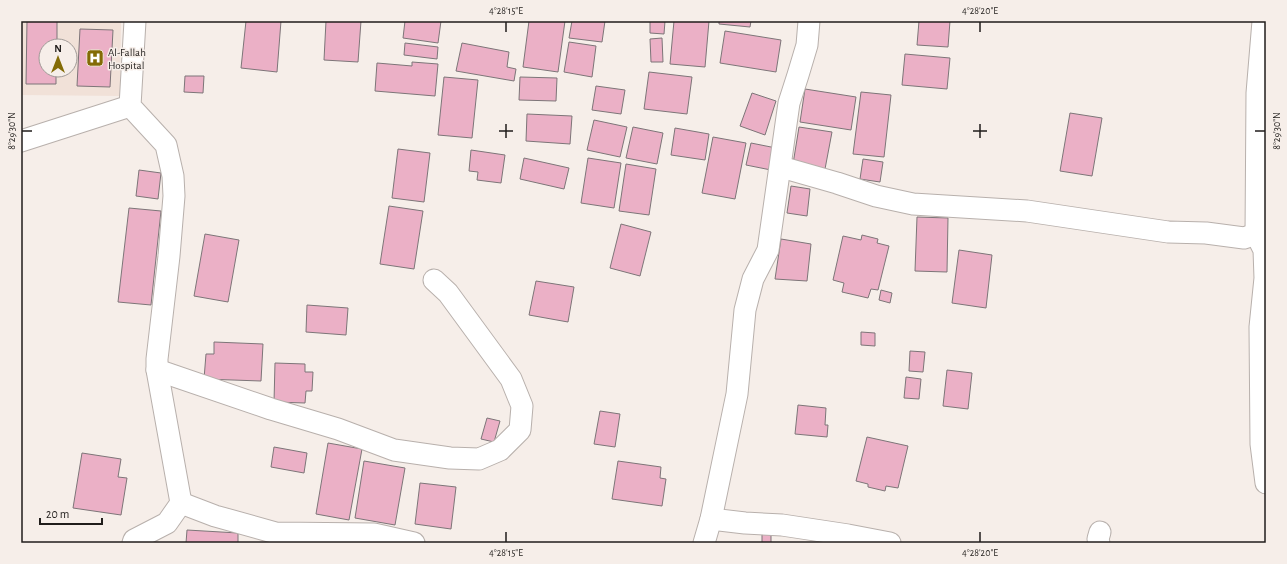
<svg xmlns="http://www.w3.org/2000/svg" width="1287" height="564" viewBox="0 0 1287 564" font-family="'Alegreya Sans',sans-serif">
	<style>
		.built { fill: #f1e1d8; fill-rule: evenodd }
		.building { fill: #ebb0c6; stroke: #7d7578 }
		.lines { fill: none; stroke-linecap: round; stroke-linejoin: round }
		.minor-casing { stroke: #b8b0ac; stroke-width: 23 }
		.minor { stroke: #fff; stroke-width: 21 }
		.ticks { fill: none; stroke: #201d1b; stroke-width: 1.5 }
		.labels { text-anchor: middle; stroke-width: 3; stroke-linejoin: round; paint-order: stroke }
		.poi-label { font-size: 11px; fill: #201d1b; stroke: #f6eee9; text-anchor: start }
		.neatline { fill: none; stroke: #201d1b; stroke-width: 1.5 }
		.ticks-label { font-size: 10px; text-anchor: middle; fill: #201d1b }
	</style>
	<rect width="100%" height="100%" fill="#f6eee9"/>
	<path class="built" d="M21 21H121L120 96 21 95ZM46 46H70V70H46Z"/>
	<g class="building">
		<polygon points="27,21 57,21 57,46 46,46 46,70 56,70 56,84 26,84"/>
		<polygon points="246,21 281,21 277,72 241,68"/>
		<polygon points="326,21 361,21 358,62 324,60"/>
		<polygon points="405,21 441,21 438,43 403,38"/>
		<polygon points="529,21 565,21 558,72 523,67"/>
		<polygon points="572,21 605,21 602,42 569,38"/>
		<polygon points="650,21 668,21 665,21 664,34 650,33"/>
		<polygon points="674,21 709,21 705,67 670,64"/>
		<polygon points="719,21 751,21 750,27 719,24"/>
		<polygon points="919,21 950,21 948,47 917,45"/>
		<polygon points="80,29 113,30 110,87 77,86"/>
		<polygon points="725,31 781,40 776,72 720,63"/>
		<polygon points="662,38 663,62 651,62 650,39"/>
		<polygon points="569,42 596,46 592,77 564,72"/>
		<polygon points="405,43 438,47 437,59 404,55"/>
		<polygon points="462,43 509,52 507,67 516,69 514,81 456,71"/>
		<polygon points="905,54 950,58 947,89 902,85"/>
		<polygon points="412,62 438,64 435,96 375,91 377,63 412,66"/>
		<polygon points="649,72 692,77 687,114 644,109"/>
		<polygon points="185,76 204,76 203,93 184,92"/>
		<polygon points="444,77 478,80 472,138 438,135"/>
		<polygon points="520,77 557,78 556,101 519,100"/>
		<polygon points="596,86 625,90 621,114 592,110"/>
		<polygon points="805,89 856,97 851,130 800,122"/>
		<polygon points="861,92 891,95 884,157 853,154"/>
		<polygon points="752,93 776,101 765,135 740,126"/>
		<polygon points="1070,113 1102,118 1092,176 1060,171"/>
		<polygon points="527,114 572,116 570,144 526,141"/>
		<polygon points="594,120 627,127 620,157 587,150"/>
		<polygon points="633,127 663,133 657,164 626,158"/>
		<polygon points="799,127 832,132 825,169 793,164"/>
		<polygon points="675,128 709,134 705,160 671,155"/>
		<polygon points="713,137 746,143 735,199 702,193"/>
		<polygon points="751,143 776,148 771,170 746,165"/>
		<polygon points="398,149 430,153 424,202 392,198"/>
		<polygon points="471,150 505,155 501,183 477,180 478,172 469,171"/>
		<polygon points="524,158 569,168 564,189 520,179"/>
		<polygon points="588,158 621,163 614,208 581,203"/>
		<polygon points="863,159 883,162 880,182 860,179"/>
		<polygon points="626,164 656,169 649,215 619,211"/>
		<polygon points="139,170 161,173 158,199 136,196"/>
		<polygon points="791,186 810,189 807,216 787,213"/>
		<polygon points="389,206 423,211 414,269 380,264"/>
		<polygon points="129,208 161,211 151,305 118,302"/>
		<polygon points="917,217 948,218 947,272 915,271"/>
		<polygon points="621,224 651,232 640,276 610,268"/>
		<polygon points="205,234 239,240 228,302 194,296"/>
		<polygon points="862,235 878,239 877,243 889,246 878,290 871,289 868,298 842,292 844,283 833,280 843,236 861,240"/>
		<polygon points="781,239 811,244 807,281 775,279"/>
		<polygon points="959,250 992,255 986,308 952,303"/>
		<polygon points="536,281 574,287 568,322 529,315"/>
		<polygon points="881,290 892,293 890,303 879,300"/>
		<polygon points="307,305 348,308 346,335 306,332"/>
		<polygon points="861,332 875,333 875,346 861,345"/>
		<polygon points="214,342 263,344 261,381 204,379 206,354 214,354"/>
		<polygon points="910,351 925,352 923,372 909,371"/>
		<polygon points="275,363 305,364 305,372 313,372 312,391 306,391 305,403 274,402"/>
		<polygon points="947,370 972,373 968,409 943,406"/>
		<polygon points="906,377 921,379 919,399 904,398"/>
		<polygon points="798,405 826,408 825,425 828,425 827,437 795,434"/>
		<polygon points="600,411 620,414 615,447 594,444"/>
		<polygon points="487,418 500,421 494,442 481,439"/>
		<polygon points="867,437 908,446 898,488 886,486 885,491 868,487 868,484 856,481"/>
		<polygon points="328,443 362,449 349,520 316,514"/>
		<polygon points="274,447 307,453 304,473 271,467"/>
		<polygon points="82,453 121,459 118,477 127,478 121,515 73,508"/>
		<polygon points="364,461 405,468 395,525 355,518"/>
		<polygon points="618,461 661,467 660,478 666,479 662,506 612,499"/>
		<polygon points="420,483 456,487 451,529 415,524"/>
		<polygon points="187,530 238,533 238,543 186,543"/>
		<rect x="762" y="530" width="9" height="13"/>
	</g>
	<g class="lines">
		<defs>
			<g id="minor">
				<polyline points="1263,21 1257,93 1256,234 1264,250 1265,278 1260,327 1261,444 1266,483"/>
				<polyline points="21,141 130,106"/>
				<polyline points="781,167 837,183 876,196 913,204 1027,211 1168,232 1206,233 1244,238 1256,234"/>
				<polyline points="157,370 271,409 338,429 394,450 450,458 479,459 500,450 520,430 522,406 511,379 448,293 434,280"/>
				<polyline points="181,503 215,516 276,533 374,534 414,543"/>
				<polyline points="711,519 745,523 782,525 848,535 890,543"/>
				<polyline points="133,543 134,540 167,523 181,503 157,370 157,359 169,256 174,196 173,176 166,145 130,106 135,21"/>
				<polyline points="704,543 711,519 737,394 745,310 753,279 768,250 789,103 798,75 807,45 809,21"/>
				<polyline points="1099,543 1098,539 1100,532"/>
			</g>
		</defs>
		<use href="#minor" class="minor-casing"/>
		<use href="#minor" class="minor"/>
	</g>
	<path class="ticks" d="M506 22V32M980 22V32M506 124V138M980 124V138M22 131H32M499 131H513M973 131H987M1255 131H1265M506 532V542M980 532V542"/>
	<defs>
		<symbol id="hospital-square" viewBox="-11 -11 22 22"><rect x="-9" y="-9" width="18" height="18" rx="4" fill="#836b06" stroke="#f6eee9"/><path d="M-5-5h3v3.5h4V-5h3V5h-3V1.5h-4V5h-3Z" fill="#fff"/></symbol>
	</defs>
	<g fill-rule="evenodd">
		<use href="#hospital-square" x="85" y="48" width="20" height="20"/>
	</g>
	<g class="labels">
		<g class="poi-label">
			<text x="108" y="56">Al-Fallah<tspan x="108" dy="13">Hospital</tspan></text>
		</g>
	</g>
	<rect width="1287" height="564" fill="none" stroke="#f6eee9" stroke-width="44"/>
	<g transform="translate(58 58)"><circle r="19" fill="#f6eee9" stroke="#a09a97"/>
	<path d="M0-3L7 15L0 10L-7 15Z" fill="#836b06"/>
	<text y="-6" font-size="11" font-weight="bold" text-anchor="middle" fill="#201d1b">N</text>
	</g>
	<path d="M40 518v6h62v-6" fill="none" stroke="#201d1b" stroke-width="2"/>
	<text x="46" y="518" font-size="12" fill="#201d1b" stroke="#f6eee9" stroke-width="3" paint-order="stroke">20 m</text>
	<rect x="22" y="22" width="1243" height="520" class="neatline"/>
	<g class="ticks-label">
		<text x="506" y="14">4°28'15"E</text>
		<text x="980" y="14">4°28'20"E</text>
		<text transform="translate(11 131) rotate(-90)" y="4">8°29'30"N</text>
		<text transform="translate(1276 131) rotate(-90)" y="4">8°29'30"N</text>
		<text x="506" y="556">4°28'15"E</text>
		<text x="980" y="556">4°28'20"E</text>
	</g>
</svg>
